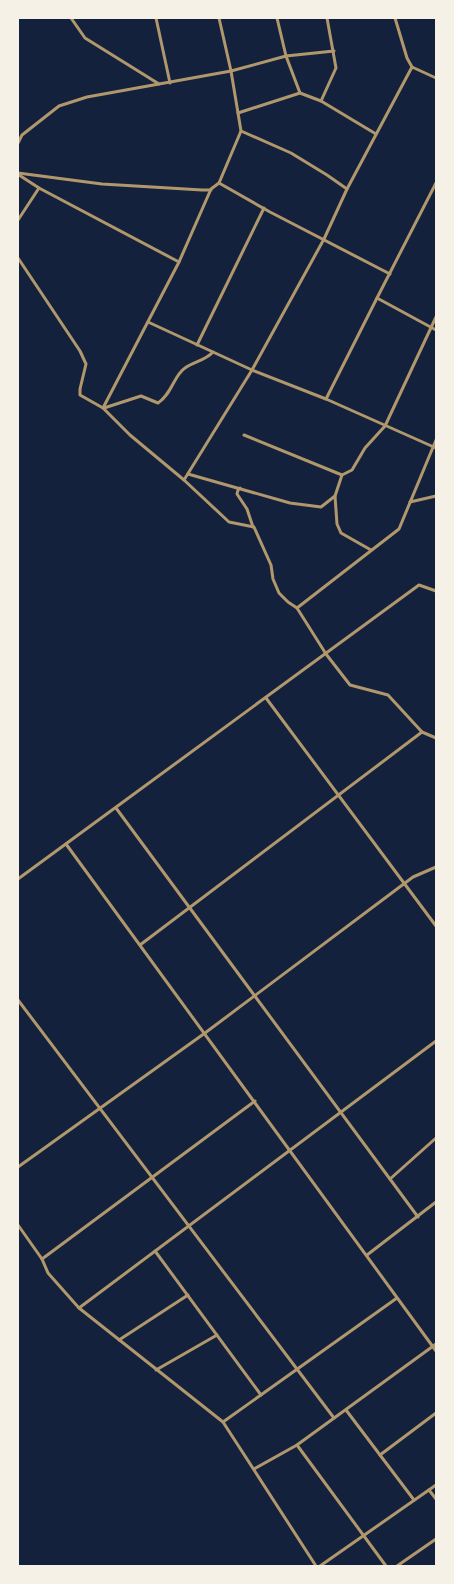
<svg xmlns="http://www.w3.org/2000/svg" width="454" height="1584" viewBox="0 0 454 1584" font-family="'Sofia Sans Condensed',sans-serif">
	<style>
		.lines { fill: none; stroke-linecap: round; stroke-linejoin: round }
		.minor { stroke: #b1986c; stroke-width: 3 }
	</style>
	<rect width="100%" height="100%" fill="#14213d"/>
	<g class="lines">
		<g class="minor">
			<polyline points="71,18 85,38 159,84"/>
			<polyline points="156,18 170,83"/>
			<polyline points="277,18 286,56 300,93 321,101 376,134"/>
			<polyline points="395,18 407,58 412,67 436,78"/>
			<polyline points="321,101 336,68 327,18"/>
			<polyline points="238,113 300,93"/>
			<polyline points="241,131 291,153 327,175 347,189"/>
			<polyline points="18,143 22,135 59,106 87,97 231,71 286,56 334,51"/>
			<polyline points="18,173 102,184 202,190 211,190"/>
			<polyline points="19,175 39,188 179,262"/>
			<polyline points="219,183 270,212 390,274"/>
			<polyline points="18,220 39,188"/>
			<polyline points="18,258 80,351 86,364 80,389 80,395 103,408 130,435 184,480 229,522 254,527 271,565 273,579 279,593 288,602 297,608 326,654 350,685 388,695 422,732"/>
			<polyline points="377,298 436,330"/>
			<polyline points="148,322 252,370 326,399 436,448"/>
			<polyline points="197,345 264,208"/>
			<polyline points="326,399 377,298 436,183"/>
			<polyline points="103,408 179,262 211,189 219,183 241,131 231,71 219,18"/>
			<path d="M104 408 141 396 158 403C172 394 174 375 185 368 194 361 205 361 213 352"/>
			<polyline points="244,435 342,475"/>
			<polyline points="188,474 290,503 321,507 335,496"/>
			<polyline points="184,480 252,370 324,239 347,189 412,67"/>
			<polyline points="240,488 238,490 237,494 247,509 253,527"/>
			<polyline points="410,502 436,496"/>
			<polyline points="371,550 341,533 337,524 335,496 342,475 352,470 365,448 385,426 436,317"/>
			<polyline points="297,608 399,529 436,440"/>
			<polyline points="266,698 436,926"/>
			<polyline points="116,808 418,1217"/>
			<polyline points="66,844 436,1351"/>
			<polyline points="18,879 419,585 436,591"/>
			<polyline points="140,945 422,732 436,738"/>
			<polyline points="18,1000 334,1418"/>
			<polyline points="18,1167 205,1033 413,877 436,867"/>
			<polyline points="390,1179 436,1138"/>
			<polyline points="18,1225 42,1259 48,1273 79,1308 223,1422 316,1566"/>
			<polyline points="155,1251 261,1395"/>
			<polyline points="367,1255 436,1202"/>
			<polyline points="42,1259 255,1101"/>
			<polyline points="79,1308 436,1041"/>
			<polyline points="119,1340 188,1295"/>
			<polyline points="156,1370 217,1335"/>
			<polyline points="346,1410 414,1500"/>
			<polyline points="223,1422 397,1298"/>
			<polyline points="297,1445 386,1566"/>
			<polyline points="380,1455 436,1413"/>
			<polyline points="254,1469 297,1445 436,1344"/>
			<polyline points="429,1490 436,1499"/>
			<polyline points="320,1566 436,1485"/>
			<polyline points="397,1566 436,1539"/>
		</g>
	</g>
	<rect width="454" height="1584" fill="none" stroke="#f6f1e7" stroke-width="38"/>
</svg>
